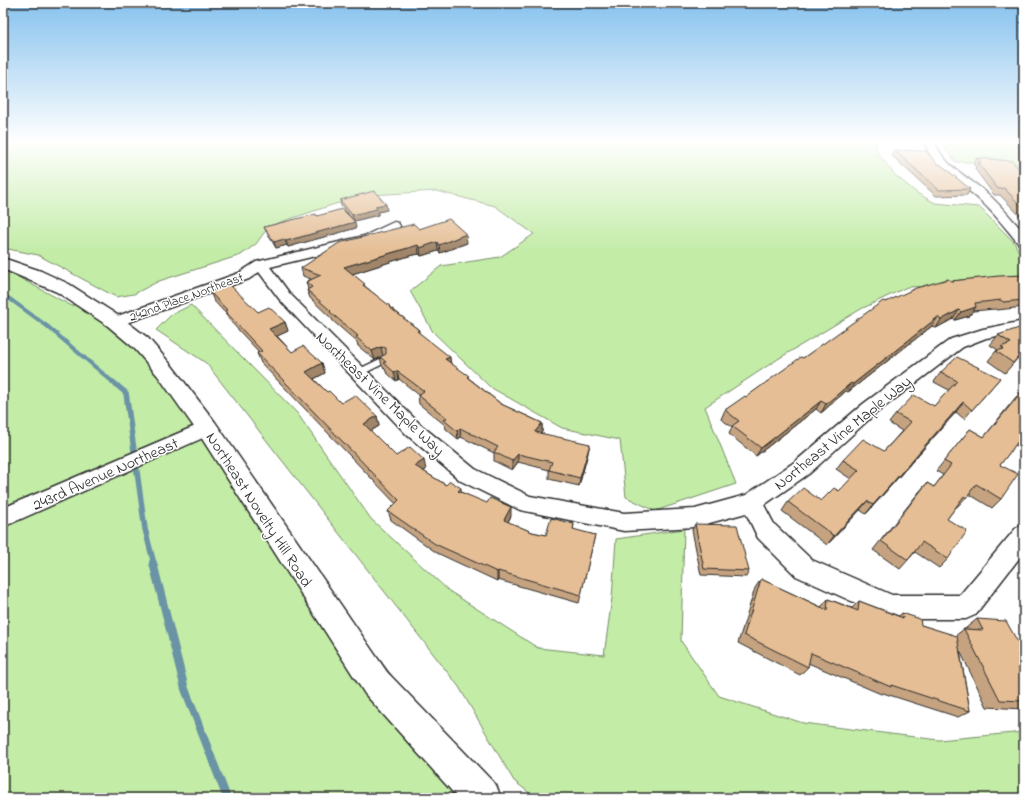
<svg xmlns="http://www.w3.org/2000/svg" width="1027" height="801" viewBox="0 0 1027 801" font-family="'Indie Flower',sans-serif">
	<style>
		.green { fill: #c3eca7; stroke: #778c69 }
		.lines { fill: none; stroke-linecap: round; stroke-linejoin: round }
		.stream-far2 { stroke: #6b93a5; stroke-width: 4 }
		.stream-far1 { stroke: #6b93a5; stroke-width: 5.5 }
		.stream { stroke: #6b93a5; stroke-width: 8 }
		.service-casing { stroke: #2b2b2b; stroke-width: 3 }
		.minor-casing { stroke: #2b2b2b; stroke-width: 3 }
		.secondary-casing { stroke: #2b2b2b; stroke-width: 3 }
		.service { fill: #fff; fill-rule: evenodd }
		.minor { fill: #fff; fill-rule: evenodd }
		.secondary { fill: #fff; fill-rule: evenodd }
		.wall { fill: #c5a380; stroke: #2b2b2b }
		.shaded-wall { fill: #a08568; stroke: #2b2b2b }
		.building { fill: #e5be95; stroke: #2b2b2b }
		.labels { text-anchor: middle; stroke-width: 3; stroke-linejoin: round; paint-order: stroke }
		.far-street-label { font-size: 13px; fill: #2b2b2b; stroke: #fff }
		.street-label { font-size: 16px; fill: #2b2b2b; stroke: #fff }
	</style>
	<rect width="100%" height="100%" fill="#fff"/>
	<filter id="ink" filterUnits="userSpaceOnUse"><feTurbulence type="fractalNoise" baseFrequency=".025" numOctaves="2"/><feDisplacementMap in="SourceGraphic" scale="8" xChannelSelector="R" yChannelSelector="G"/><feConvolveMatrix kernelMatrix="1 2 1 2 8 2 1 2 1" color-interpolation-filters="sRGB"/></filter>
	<g filter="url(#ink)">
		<g class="green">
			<polygon points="3,140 875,140 877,152 895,175 917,193 935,203 979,207 1014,242 1024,261 1024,283 907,287 861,309 778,359 705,407 736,484 655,511 626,497 620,440 562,428 490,387 433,332 410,291 441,266 500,257 534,234 495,206 436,191 372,195 335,204 269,226 256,244 241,255 159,281 134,294 116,297 38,255 3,248"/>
			<polygon points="944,140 1024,140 1024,169 1013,162 956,162 945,149"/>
			<polygon points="3,269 72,306 83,300 115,322 207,428 483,798 3,798"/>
			<polygon points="191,305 297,413 371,519 449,591 538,648 604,655 612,598 616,539 684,529 681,641 719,696 803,723 939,740 1024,732 1024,798 536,798 514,781 459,687 206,363 156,330 171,315"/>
		</g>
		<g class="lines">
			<polyline class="stream-far2" points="3,294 47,326 114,383"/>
			<polyline class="stream-far1" points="113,382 126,393 145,529 154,564"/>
			<polyline class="stream" points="153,563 185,689 227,798"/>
			<defs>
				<polygon id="service" points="384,357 387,358 388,360 387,362 361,375 358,376 354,373 355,371"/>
				<g id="minor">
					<path d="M924 140H934C942 166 969 177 988 194 1001 206 1013 220 1024 233V245L1019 244C1007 230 996 215 982 202 962 182 932 170 924 140Z"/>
					<polygon points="394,222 398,223 400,226 398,229 373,242 270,267 290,294 421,425 475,469 530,496 624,513 695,509 746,495 796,461 863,404 951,339 983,329 1024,321 1024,331 986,338 963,347 875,414 810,473 764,505 774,524 812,560 892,595 960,595 1016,528 1024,525 1024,552 975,615 966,619 891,619 796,576 758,538 746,513 695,527 624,531 520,510 461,481 407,435 280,300 259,272 249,279 121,325 115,327 109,325 107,322 109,319 239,273 256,262 364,236"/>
					<polygon points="207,421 214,423 216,428 214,433 3,527 3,508"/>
				</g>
				<polygon id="secondary" points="3,258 41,271 69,284 122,318 148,338 172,366 215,422 387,672 496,785 501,798 458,798 365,694 199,434 158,376 134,348 108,326 57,292 3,269"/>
			</defs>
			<use href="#service" class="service-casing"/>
			<use href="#minor" class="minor-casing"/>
			<use href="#secondary" class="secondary-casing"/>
			<use href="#service" class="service"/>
			<use href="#minor" class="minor"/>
			<use href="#secondary" class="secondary"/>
		</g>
		<g class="wall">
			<polygon points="894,150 937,164 970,189 967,195 936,196 891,155"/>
			<polygon points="977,158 1024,175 1024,220 1000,195 994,195 975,169 976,167 973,164"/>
			<polygon points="340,200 387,210 378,212 378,215 354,221 341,206"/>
			<polygon points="317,216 356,228 288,247 287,245 276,248 267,233 264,227"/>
			<polygon points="419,229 467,243 440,253 438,251 421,256 419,254 409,256 352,274 366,287 391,308 419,330 419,333 450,363 501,404 542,423 542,432 541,433 588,453 579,486 549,479 549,470 518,462 512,470 494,461 494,453 461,437 458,439 446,429 445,425 419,404 418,395 419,395 399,379 396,381 386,372 385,369 382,366 380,357 381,357 375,360 358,346 357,342 333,321 332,319 310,298 307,290 308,289 306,282 311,279 303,276 301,268"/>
			<polygon points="1024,275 1024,307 997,310 995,309 973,311 969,316 955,320 953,319 936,328 932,326 848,392 846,391 821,413 816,409 756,456 729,434 732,427 721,419 725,410 746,397 803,358 886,302 951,281"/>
			<polygon points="210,292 258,312 285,322 288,331 277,336 292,352 322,363 325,373 314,379 327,392 341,403 377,416 379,426 371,431 396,456 426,470 423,471 446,485 511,516 508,522 532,532 546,535 574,524 573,530 595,535 579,603 498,580 497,581 437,553 391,520 388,511 396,504 261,363 257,353 259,352 230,321 227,315 214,301"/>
			<polygon points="998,335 1024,351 1005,373 988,361 996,351 998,350 990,345"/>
			<polygon points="941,372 1000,378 964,419 956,412 866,514 860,510 827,545 782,511 788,502 821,501 839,491 851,479 836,469 843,460 884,451 902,431 889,423 896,414 934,406 949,390 934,382"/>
			<polygon points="1024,389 1024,450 1015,445 1000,465 1001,499 992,508 969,494 957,507 956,507 947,519 948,559 939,568 915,552 908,560 900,569 873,550 919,492 927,483 934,487 943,475 936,471 970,429 984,437 1015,398"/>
			<polygon points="695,524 749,571 746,577 701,575 692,530"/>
			<polygon points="761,579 821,607 828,599 852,608 859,601 899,616 902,613 921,625 955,636 964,629 966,629 966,628 977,619 1024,653 1024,709 987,707 960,651 970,711 958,717 883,693 881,694 808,663 808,667 800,675 738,643 755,588"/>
		</g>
		<g class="shaded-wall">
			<polygon points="386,204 387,210 378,212 378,215 354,221 352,215 375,206"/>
			<polygon points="355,222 356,228 288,247 286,241"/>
			<polygon points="466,234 467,243 440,253 439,245"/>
			<polygon points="284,239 287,245 276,248 274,242"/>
			<polygon points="437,242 438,251 421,256 420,248"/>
			<polygon points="418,245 419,254 409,256 346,276 344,267 408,248"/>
			<polygon points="976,307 969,316 955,320 961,312"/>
			<polygon points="959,310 953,319 936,328 941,320"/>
			<polygon points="938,317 932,326 848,392 853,384"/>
			<polygon points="285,322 288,331 273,338 269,329"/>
			<polygon points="381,347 383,356 375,360 372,351"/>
			<polygon points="450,357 451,365 445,359"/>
			<polygon points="322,363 325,373 310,381 306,372"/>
			<polygon points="397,371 399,379 396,381 394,372"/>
			<polygon points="851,383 846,391 821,413 826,404"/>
			<polygon points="821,401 816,409 756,456 761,448"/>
			<polygon points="963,402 956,412 866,514 873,505"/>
			<polygon points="377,416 379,426 367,433 364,424"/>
			<polygon points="542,423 542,432 535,441 535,432"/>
			<polygon points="460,428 461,437 458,439 457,431"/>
			<polygon points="590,444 588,453 579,486 580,478"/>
			<polygon points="518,454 518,462 512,470 512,461"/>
			<polygon points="424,460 426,470 417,475 415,466"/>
			<polygon points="461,488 462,497 458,491"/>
			<polygon points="867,501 860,510 827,545 834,536"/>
			<polygon points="511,507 511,516 504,529 504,520"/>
			<polygon points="498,571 498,580 497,581 497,572"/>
		</g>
		<g class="building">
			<polygon points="894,150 926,151 937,164 940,164 970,189 939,190"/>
			<polygon points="977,158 1012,161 1024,175 1024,209 1004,188 998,189 978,163 981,163"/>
			<polygon points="374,191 386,204 375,206 377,209 352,215 340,200"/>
			<polygon points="342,209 355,222 286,241 284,239 274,242 264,227 316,214 317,216"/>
			<polygon points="449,219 466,234 439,245 437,242 420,248 418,245 408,248 344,267 365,284 363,285 390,306 389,307 419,330 417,331 450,357 445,359 469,376 467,377 501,404 542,423 535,432 590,444 580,478 549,470 552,462 518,454 512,461 494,452 498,447 460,428 457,431 444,420 447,418 418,395 424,391 397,371 394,372 384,363 386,362 380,357 386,354 386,348 381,347 372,351 356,337 358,336 330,312 331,311 307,290 312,287 306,282 321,275 301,268 339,243 414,224 419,229"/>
			<polygon points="1024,275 1024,300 1003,302 1001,300 975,303 976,307 961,312 959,310 941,320 938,317 853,384 851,383 826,404 821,401 761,448 732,426 739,421 725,410 745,396 746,397 801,357 803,358 883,301 886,302 916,288 948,279 951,281 999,276"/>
			<polygon points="229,284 258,312 269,307 285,322 269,329 292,352 303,346 322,363 306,372 327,392 329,391 341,403 355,395 377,416 364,424 396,456 410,447 424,460 415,466 446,485 450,481 461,488 458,491 487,503 490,498 511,507 504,520 532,532 546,535 551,518 574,524 573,529 595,535 581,595 498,571 497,572 435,544 388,511 399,500 257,353 262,351 225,311 227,310 210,292"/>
			<polygon points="1022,327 1024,328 1024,350 1013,363 996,351 1004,349 1001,347 1011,343 998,335"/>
			<polygon points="957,357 1000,378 972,410 963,402 873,505 867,501 834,536 788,502 803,488 821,501 834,488 839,491 859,470 843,460 863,439 884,451 911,422 896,414 914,395 934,406 957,381 941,372"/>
			<polygon points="1024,389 1024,435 1023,435 1000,465 1018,474 1001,499 976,484 966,498 964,496 947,519 967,531 948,559 922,542 908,560 881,541 927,483 934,487 951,465 944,461 970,429 984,437"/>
			<polygon points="695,524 737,525 749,571 704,569"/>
			<polygon points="761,579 827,610 828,599 858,611 859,601 903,618 902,613 920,619 921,625 957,636 970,711 891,685 891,687 811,653 808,667 744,635"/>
			<polygon points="977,619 1006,621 1024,653 1024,701 1000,700 964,629 983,630"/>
		</g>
	</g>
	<linearGradient id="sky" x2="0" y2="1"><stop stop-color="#87c2ee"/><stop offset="0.56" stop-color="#fff"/><stop offset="1" stop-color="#fff" stop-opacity="0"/></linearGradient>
	<rect width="1027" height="252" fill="url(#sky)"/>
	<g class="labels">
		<g class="far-street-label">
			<text transform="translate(186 296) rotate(-20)" y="5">242nd Place Northeast</text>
		</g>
		<g class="street-label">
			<text transform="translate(381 393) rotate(44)" y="6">Northeast Vine Maple Way</text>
			<text transform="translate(842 432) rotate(-39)" y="6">Northeast Vine Maple Way</text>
			<text transform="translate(105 473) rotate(-24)" y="6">243rd Avenue Northeast</text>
			<text transform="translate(260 509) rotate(57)" y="6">Northeast Novelty Hill Road</text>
		</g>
	</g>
	<rect width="1027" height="801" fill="none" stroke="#fff" stroke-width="16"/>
	<rect x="8" y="8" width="1011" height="785" fill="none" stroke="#2b2b2b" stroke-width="1.5" filter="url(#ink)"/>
</svg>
